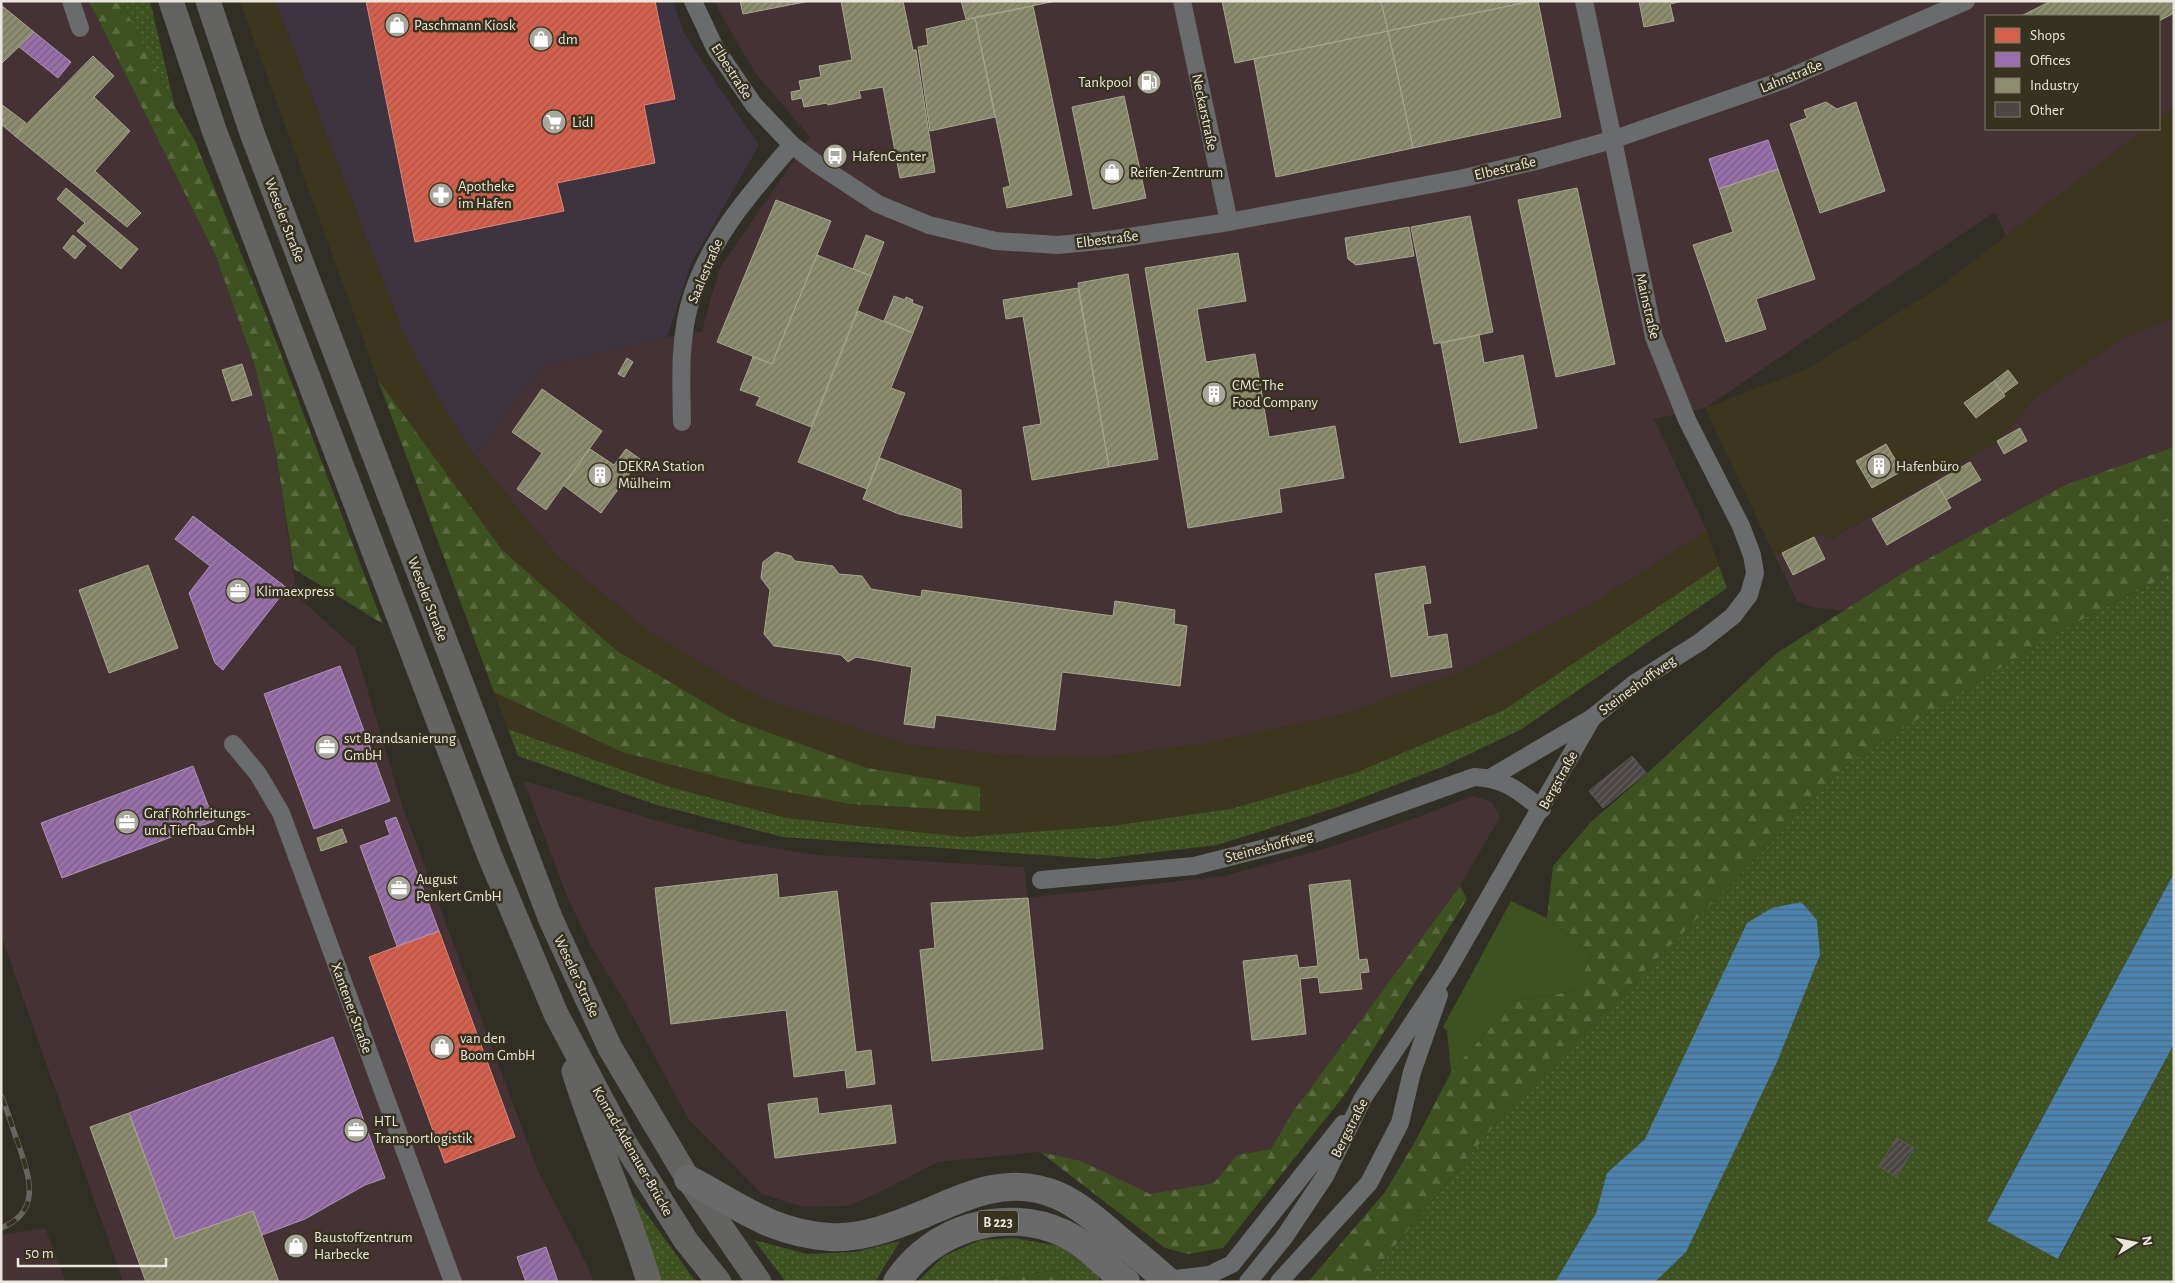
<svg xmlns="http://www.w3.org/2000/svg" width="2175" height="1283" viewBox="0 0 2175 1283" font-family="'Alegreya Sans',sans-serif">
	<style>
		.commercial { fill: #3e3440 }
		.industrial { fill: #443235 }
		.built { fill: #3d361f }
		.grass { fill: url(#grass-dots) }
		.forest { fill: url(#forest-firs) }
		.park { fill: #3e5121 }
		.water { fill: url(#water-rules) }
		.shops { fill: url(#shops-hatch); stroke: #dc8878 }
		.offices { fill: url(#offices-hatch); stroke: #b193b9 }
		.industry { fill: url(#industry-hatch); stroke: #a8a78f }
		.building { fill: url(#building-hatch); stroke: #5f5957 }
		.lines { fill: none; stroke-linecap: round; stroke-linejoin: round }
		.minor { stroke: #6a6b6c; stroke-width: 18 }
		.secondary { stroke: #636462; stroke-width: 25 }
		.primary { stroke: #6a6a6a; stroke-width: 28 }
		.rail-casing { stroke: #676561; stroke-width: 5.5 }
		.rail { stroke: #37321f; stroke-width: 4; stroke-dasharray: 11; stroke-linecap: butt }
		.labels { text-anchor: middle; stroke-width: 5; stroke-linejoin: round; paint-order: stroke }
		.shield { fill: #37321f; stroke: #b4b0a3; stroke-width: 1 }
		.shield-label { font-size: 14px; font-weight: bold; fill: #eae6db }
		.poi-label { font-size: 15px; fill: #eae6db; stroke: #37321f; text-anchor: start }
		.street-label { font-size: 15px; fill: #eae6db; stroke: #37321f }
	</style>
	<defs>
		<pattern id="grass-dots" width="8" height="8" patternUnits="userSpaceOnUse" patternTransform="scale(1.25)"><rect width="8" height="8" fill="#3e5121"/><path d="M2 2h.1M6 6h.1" fill="none" stroke="#5a6a41" stroke-width="1.8" stroke-linecap="round"/></pattern>
		<pattern id="forest-firs" width="22" height="20" patternUnits="userSpaceOnUse" patternTransform="scale(1.25)"><rect width="22" height="20" fill="#3e5121"/><path d="M5 1l3.5 6h-7zM16 11l3.5 6h-7z" fill="#5a6a41"/></pattern>
		<pattern id="water-rules" width="6" height="5" patternUnits="userSpaceOnUse" patternTransform="scale(1.25)"><rect width="6" height="5" fill="#4c82ae"/><path d="M0 2.5h6" fill="none" stroke="#4a6a83"/></pattern>
		<pattern id="shops-hatch" width="6" height="6" patternUnits="userSpaceOnUse" patternTransform="scale(1.25)"><rect width="6" height="6" fill="#d6604d"/><path d="M-1 1l2-2M0 6l6-6M5 7l2-2" fill="none" stroke="#a45749"/></pattern>
		<pattern id="offices-hatch" width="6" height="6" patternUnits="userSpaceOnUse" patternTransform="scale(1.25)"><rect width="6" height="6" fill="#9970ab"/><path d="M-1 1l2-2M0 6l6-6M5 7l2-2" fill="none" stroke="#785f81"/></pattern>
		<pattern id="industry-hatch" width="6" height="6" patternUnits="userSpaceOnUse" patternTransform="scale(1.25)"><rect width="6" height="6" fill="#8c8c6e"/><path d="M-1 1l2-2M0 6l6-6M5 7l2-2" fill="none" stroke="#74735f"/></pattern>
		<pattern id="building-hatch" width="6" height="6" patternUnits="userSpaceOnUse" patternTransform="scale(1.25)"><rect width="6" height="6" fill="#4b4644"/><path d="M-1 1l2-2M0 6l6-6M5 7l2-2" fill="none" stroke="#65615e"/></pattern>
	</defs>
	<rect width="100%" height="100%" fill="#312e25"/>
	<polygon class="commercial" points="275,1 673,1 683,31 718,86 759,145 691,264 667,337 541,367 475,456 439,400 403,332"/>
	<g class="industrial">
		<polygon points="1,1 89,1 215,254 254,363 276,452 297,596 355,648 402,805 538,1171 588,1267 594,1282 123,1282 1,935"/>
		<polygon points="715,1 2174,1 2174,107 2159,118 2159,16 1986,16 1986,129 2145,129 2006,236 1995,212 1705,408 1654,419 1707,531 1593,603 1462,671 1345,714 1203,744 1095,758 1004,755 909,745 761,698 652,634 558,557 475,456 541,367 667,337 702,331 719,269 810,137 756,74 720,13"/>
		<polygon points="2174,318 2174,447 2065,485 1911,568 1843,611 1812,607 1797,601 1775,556 1823,533 1828,541 1997,442 2036,397 2123,338"/>
		<polygon points="524,781 658,821 744,843 818,855 1024,867 1028,898 1224,876 1320,850 1399,824 1473,796 1492,802 1500,817 1460,886 1292,1113 1271,1149 1237,1155 1185,1226 1040,1152 938,1162 878,1193 849,1206 803,1207 762,1194 689,1120 625,1002 592,948 568,899"/>
		<polygon points="45,1228 66,1282 1,1282 1,1235"/>
	</g>
	<g class="built">
		<polygon points="240,1 275,1 403,332 439,400 475,456 558,557 652,634 761,698 909,745 1004,755 1095,758 1203,744 1345,714 1462,671 1593,603 1707,531 1719,566 1504,710 1355,773 1230,809 1111,826 963,837 787,818 670,787 508,729 378,380"/>
		<polygon points="2174,107 2174,318 2123,338 2036,397 1997,442 1827,541 1823,533 1775,556 1705,408 1809,368 1938,288 2145,129 2159,129 2159,118"/>
	</g>
	<g class="grass">
		<polygon points="121,1 150,1 175,107"/>
		<polygon points="1719,566 1727,588 1522,729 1442,767 1338,807 1217,845 1099,859 783,837 657,805 518,756 508,729 670,787 787,818 963,837 1111,826 1230,809 1355,773 1504,710"/>
		<polygon points="2174,572 2174,873 1987,1220 2059,1259 2174,1044 2174,1282 1655,1282 1686,1251 1778,1060 1820,955 1817,920 1645,1139 1607,1173 1596,1213 1555,1282 1365,1282 1510,1107 1732,883 1851,760 2056,633"/>
		<polygon points="633,1195 696,1282 661,1282"/>
		<polygon points="1015,1238 1059,1246 1093,1269 1101,1282 1067,1282 1054,1270 977,1282 917,1282 944,1256 980,1240"/>
		<polygon points="754,1240 807,1254 855,1252 900,1241 875,1282 786,1282"/>
	</g>
	<g class="forest">
		<polygon points="89,1 121,1 175,107 195,141 263,307 383,624 294,569 276,452 254,363 215,254"/>
		<polygon points="378,380 502,550 617,651 736,721 867,768 980,787 980,811 850,804 747,784 622,752 494,692"/>
		<polygon points="2174,447 2174,572 2056,633 1851,761 1732,883 1510,1107 1365,1282 1308,1282 1385,1192 1416,1140 1451,1072 1514,1001 1574,991 1592,955 1547,918 1553,866 1591,822 1653,768 1777,653 1911,568 2065,485"/>
		<polygon points="1460,886 1467,899 1346,1093 1223,1248 1188,1254 1165,1248 1040,1152 1081,1161 1150,1194 1214,1183 1237,1155 1271,1149 1292,1113"/>
		<polygon points="1054,1270 1067,1282 977,1282"/>
	</g>
	<g class="park">
		<polygon points="2164,507 2168,518 2143,530 2138,518"/>
		<polygon points="2045,563 2050,574 2025,588 2019,578"/>
		<polygon points="1696,801 1704,810 1688,824 1680,815"/>
		<polygon points="1511,901 1547,918 1592,955 1574,991 1514,1001 1451,1072 1447,1031 1443,1027"/>
	</g>
	<g class="water">
		<polygon points="2174,873 2174,1044 2058,1259 1987,1221"/>
		<polygon points="1801,902 1817,920 1820,955 1778,1060 1686,1252 1655,1282 1555,1282 1596,1213 1607,1173 1645,1139 1747,923 1772,908"/>
	</g>
	<g class="shops">
		<polygon points="366,1 655,1 675,99 644,105 655,163 557,183 564,211 415,242"/>
		<polygon points="439,931 515,1137 445,1163 369,957"/>
	</g>
	<g class="offices">
		<polygon points="34,32 71,62 58,78 18,46"/>
		<polygon points="1768,140 1778,169 1719,189 1709,159"/>
		<polygon points="193,516 287,588 223,670 215,663 189,593 210,566 175,539"/>
		<polygon points="340,666 390,801 314,829 264,694"/>
		<polygon points="193,766 214,821 62,878 41,823"/>
		<polygon points="396,817 439,931 397,946 360,846 390,835 385,821"/>
		<polygon points="333,1037 385,1178 365,1185 305,1219 262,1235 253,1211 175,1239 129,1113"/>
		<polygon points="546,1247 558,1282 526,1282 517,1257"/>
	</g>
	<g class="industry">
		<polygon points="740,1 810,1 743,14"/>
		<polygon points="841,1 903,1 913,50 916,50 935,172 900,178 883,87 859,91 861,98 828,105 827,103 804,107 802,98 792,100 791,92 801,90 799,81 821,77 819,66 852,60"/>
		<polygon points="961,1 1056,1 966,19"/>
		<polygon points="1222,1 1381,1 1388,31 1235,63"/>
		<polygon points="1381,1 1533,1 1388,31"/>
		<polygon points="1533,1 1538,1 1561,117 1413,148 1388,31"/>
		<polygon points="1639,1 1683,1 1670,4 1674,21 1644,27"/>
		<polygon points="2051,1 2174,1 2174,13 2159,21 2159,16 2021,16"/>
		<polygon points="1,5 34,32 1,64"/>
		<polygon points="1033,6 1072,195 1007,208 1003,188 1010,186 975,18"/>
		<polygon points="975,18 995,117 930,131 918,47 928,45 926,29"/>
		<polygon points="1388,31 1413,148 1276,177 1254,59"/>
		<polygon points="93,56 114,76 94,97 130,131 95,171 141,213 127,227 15,136"/>
		<polygon points="1124,96 1146,198 1093,209 1072,107"/>
		<polygon points="1826,102 1837,109 1856,102 1885,191 1820,213 1790,124 1807,118 1804,110"/>
		<polygon points="1,104 26,123 15,136 1,124"/>
		<polygon points="1778,169 1815,279 1756,299 1766,329 1726,342 1693,245 1733,232 1719,189"/>
		<polygon points="66,188 138,249 121,269 77,231 85,223 57,199"/>
		<polygon points="1577,188 1615,364 1556,377 1518,200"/>
		<polygon points="776,200 831,221 772,364 717,342"/>
		<polygon points="1470,216 1493,332 1434,344 1411,227"/>
		<polygon points="1409,227 1414,256 1356,265 1348,259 1345,238"/>
		<polygon points="73,235 86,246 75,259 63,248"/>
		<polygon points="866,235 884,242 871,276 853,269"/>
		<polygon points="1238,253 1246,301 1197,309 1206,362 1255,354 1269,437 1335,426 1344,478 1279,489 1282,512 1188,528 1145,268"/>
		<polygon points="817,255 871,276 811,427 756,405 760,397 740,390 753,357 772,364"/>
		<polygon points="1128,274 1158,459 1109,467 1078,283"/>
		<polygon points="1078,288 1109,467 1032,480 1023,427 1041,424 1023,316 1006,319 1003,300"/>
		<polygon points="894,296 905,300 906,297 913,300 912,303 923,307 913,333 884,321"/>
		<polygon points="858,311 913,333 891,388 905,393 867,489 798,462"/>
		<polygon points="1479,335 1484,363 1523,355 1537,428 1460,443 1441,343"/>
		<polygon points="627,358 633,362 624,377 618,374"/>
		<polygon points="242,364 252,395 232,401 222,370"/>
		<polygon points="2008,370 2018,383 2003,394 1994,381"/>
		<polygon points="1994,381 2005,396 1976,418 1964,403"/>
		<polygon points="542,389 602,431 546,510 517,489 542,453 512,432"/>
		<polygon points="2020,428 2027,441 2004,454 1997,441"/>
		<polygon points="1886,444 1902,471 1872,488 1856,461"/>
		<polygon points="590,449 614,465 626,449 640,459 601,513 563,485"/>
		<polygon points="880,458 961,490 962,528 899,514 863,499"/>
		<polygon points="1970,462 1981,480 1946,500 1936,482"/>
		<polygon points="1936,482 1951,508 1887,545 1872,519"/>
		<polygon points="1814,537 1825,559 1793,575 1782,553"/>
		<polygon points="776,552 791,556 795,561 833,566 839,574 862,576 871,589 921,597 922,590 1113,616 1115,601 1175,610 1174,624 1187,626 1180,686 1062,672 1055,730 936,715 934,728 904,724 912,667 856,657 848,662 841,655 774,646 764,634 770,590 761,578 763,562"/>
		<polygon points="148,565 178,648 109,673 79,590"/>
		<polygon points="1425,566 1431,603 1423,604 1428,637 1447,634 1452,667 1391,677 1375,574"/>
		<polygon points="342,829 347,842 321,851 317,838"/>
		<polygon points="777,874 779,898 837,891 856,1052 871,1050 875,1084 847,1088 845,1070 794,1077 786,1010 671,1024 655,888"/>
		<polygon points="1350,880 1359,960 1367,959 1369,972 1360,973 1362,989 1320,993 1318,977 1300,979 1306,1034 1252,1040 1243,961 1297,955 1299,968 1318,966 1309,885"/>
		<polygon points="1028,898 1043,1049 932,1061 920,950 935,948 931,903"/>
		<polygon points="817,1098 819,1114 891,1105 896,1143 775,1158 768,1104"/>
		<polygon points="129,1113 175,1239 253,1211 279,1282 146,1282 90,1127"/>
	</g>
	<g class="building">
		<polygon points="1632,756 1646,773 1603,808 1589,791"/>
		<polygon points="1897,1138 1914,1148 1896,1177 1879,1166"/>
	</g>
	<g class="lines">
		<g class="minor">
			<polyline points="71,1 80,28"/>
			<polyline points="693,1 715,48 754,105 792,145 817,164 878,204 929,225 996,241 1058,245 1109,240 1229,222 1464,178 1536,161 1612,140 1784,80 1966,1"/>
			<polyline points="1182,1 1229,222"/>
			<path d="M682 422C681 380 679 336 692 296 711 237 752 191 792 145"/>
			<polyline points="233,744 258,774 281,813 453,1282"/>
			<polyline points="1490,778 1592,718 1635,683 1700,642 1733,616 1749,595 1755,573 1752,555 1741,526 1687,420 1654,337 1584,1"/>
			<path d="M1041 880 1194 866 1297 840 1474 777C1505 778 1518 791 1542 809"/>
			<polyline points="1167,1280 1209,1275 1232,1264 1343,1124"/>
			<polyline points="1248,1282 1285,1236 1325,1176 1363,1098 1447,971 1592,718"/>
			<polyline points="1279,1282 1369,1183 1400,1123 1412,1072 1439,995"/>
		</g>
		<g class="secondary">
			<polyline points="171,1 214,130 489,854 556,1014 625,1144 686,1241 719,1282"/>
			<polyline points="208,1 252,133 551,920 610,1048 688,1179 759,1282"/>
			<path d="M574 1071C596 1143 628 1210 649 1282"/>
		</g>
		<g class="primary">
			<path d="M688 1179C738 1205 770 1233 830 1237 862 1239 895 1226 924 1214 945 1205 966 1195 988 1190 1045 1177 1077 1203 1117 1238 1134 1252 1152 1267 1169 1282"/>
			<path d="M897 1282C931 1229 1004 1206 1063 1233 1087 1244 1105 1265 1126 1282"/>
		</g>
		<defs>
			<path id="rail" d="M1 1096C8 1111 12 1127 18 1143 29 1176 43 1211 1 1228"/>
		</defs>
		<use href="#rail" class="rail-casing"/>
		<use href="#rail" class="rail"/>
	</g>
	<defs>
		<symbol id="shop-disc" viewBox="-11 -11 22 22"><circle r="9.5" fill="#a9a69b" stroke="#37321f"/><path d="M-5-2.5h2.3a2.7 3.5 0 0 1 5.4 0H5L5.5 6h-11ZM-1.5-2.5h3a1.5 2.3 0 0 0-3 0Z" fill="#fff"/></symbol>
		<symbol id="fuel-disc" viewBox="-11 -11 22 22"><circle r="9.5" fill="#a9a69b" stroke="#37321f"/><path d="M-5.5-6h7V0h2V4h1.3V-2.5L3-4.5l.8-.8L6-3V5H2.5V1h-1V6h-7ZM-4.2-4.7v3.2H.2V-4.7Z" fill="#fff"/></symbol>
		<symbol id="supermarket-disc" viewBox="-11 -11 22 22"><circle r="9.5" fill="#a9a69b" stroke="#37321f"/><path d="M-6-5.5h2.5l.6 2H6L4.5 2H-2.5L-4.4-4H-6ZM-1.5 3.2a1.3 1.3 0 1 0 .1 0ZM3 3.2a1.3 1.3 0 1 0 .1 0Z" fill="#fff"/></symbol>
		<symbol id="bus-disc" viewBox="-11 -11 22 22"><circle r="9.5" fill="#a9a69b" stroke="#37321f"/><path d="M-5-6H5V4H4V6H2V4H-2V6H-4V4H-5ZM-3.5-4V0h7V-4ZM-3.5 1.2v1.5H-2V1.2ZM2 1.2v1.5H3.5V1.2Z" fill="#fff"/></symbol>
		<symbol id="pharmacy-disc" viewBox="-11 -11 22 22"><circle r="9.5" fill="#a9a69b" stroke="#37321f"/><path d="M-2-6h4v4h4v4h-4v4h-4v-4h-4v-4h4Z" fill="#fff"/></symbol>
		<symbol id="building-disc" viewBox="-11 -11 22 22"><circle r="9.5" fill="#a9a69b" stroke="#37321f"/><path d="M-4-6H4V6H1V3H-1V6H-4ZM-2.5-4.3h1.7v1.8h-1.7ZM.8-4.3h1.7v1.8H.8ZM-2.5-1h1.7V.8h-1.7ZM.8-1h1.7V.8H.8Z" fill="#fff"/></symbol>
		<symbol id="office-disc" viewBox="-11 -11 22 22"><circle r="9.5" fill="#a9a69b" stroke="#37321f"/><path d="M-6-3h4V-5.5h4V-3h4V5H-6ZM-1-4.5V-3h2v-1.5ZM-6 0V1H6V0Z" fill="#fff"/></symbol>
	</defs>
	<g fill-rule="evenodd">
		<use href="#shop-disc" x="383" y="11" width="28" height="28"/>
		<use href="#shop-disc" x="527" y="25" width="28" height="28"/>
		<use href="#fuel-disc" x="1135" y="68" width="28" height="28"/>
		<use href="#supermarket-disc" x="540" y="108" width="28" height="28"/>
		<use href="#bus-disc" x="821" y="142" width="28" height="28"/>
		<use href="#shop-disc" x="1098" y="158" width="28" height="28"/>
		<use href="#pharmacy-disc" x="427" y="181" width="28" height="28"/>
		<use href="#building-disc" x="1200" y="380" width="28" height="28"/>
		<use href="#building-disc" x="1865" y="452" width="28" height="28"/>
		<use href="#building-disc" x="586" y="461" width="28" height="28"/>
		<use href="#office-disc" x="224" y="577" width="28" height="28"/>
		<use href="#office-disc" x="313" y="733" width="28" height="28"/>
		<use href="#office-disc" x="113" y="808" width="28" height="28"/>
		<use href="#office-disc" x="385" y="874" width="28" height="28"/>
		<use href="#shop-disc" x="428" y="1033" width="28" height="28"/>
		<use href="#office-disc" x="342" y="1116" width="28" height="28"/>
		<use href="#shop-disc" x="282" y="1232" width="28" height="28"/>
	</g>
	<g class="labels">
		<rect class="shield" x="978" y="1210.5" width="40" height="23" rx="4"/>
		<g class="shield-label">
			<text x="998" y="1227">B 223</text>
		</g>
		<g class="poi-label">
			<text x="414" y="30">Paschmann Kiosk</text>
			<text x="558" y="44">dm</text>
			<text x="1132" y="87" text-anchor="end">Tankpool</text>
			<text x="572" y="127">Lidl</text>
			<text x="852" y="161">HafenCenter</text>
			<text x="1130" y="177">Reifen-Zentrum</text>
			<text x="458" y="191">Apotheke<tspan x="458" dy="17">im Hafen</tspan></text>
			<text x="1232" y="390">CMC The<tspan x="1232" dy="17">Food Company</tspan></text>
			<text x="618" y="471">DEKRA Station<tspan x="618" dy="17">Mülheim</tspan></text>
			<text x="1896" y="471">Hafenbüro</text>
			<text x="256" y="596">Klimaexpress</text>
			<text x="344" y="743">svt Brandsanierung<tspan x="344" dy="17">GmbH</tspan></text>
			<text x="144" y="818">Graf Rohrleitungs-<tspan x="144" dy="17">und Tiefbau GmbH</tspan></text>
			<text x="416" y="884">August<tspan x="416" dy="17">Penkert GmbH</tspan></text>
			<text x="460" y="1043">van den<tspan x="460" dy="17">Boom GmbH</tspan></text>
			<text x="374" y="1126">HTL<tspan x="374" dy="17">Transportlogistik</tspan></text>
			<text x="314" y="1242">Baustoffzentrum<tspan x="314" dy="17">Harbecke</tspan></text>
		</g>
		<g class="street-label">
			<text transform="translate(732 71) rotate(57)" y="5">Elbestraße</text>
			<text transform="translate(1791 76) rotate(-22)" y="5">Lahnstraße</text>
			<text transform="translate(1205 112) rotate(78)" y="5">Neckarstraße</text>
			<text transform="translate(1505 168) rotate(-13)" y="5">Elbestraße</text>
			<text transform="translate(285 220) rotate(69)" y="5">Weseler Straße</text>
			<text transform="translate(1107 239) rotate(-7)" y="5">Elbestraße</text>
			<text transform="translate(705 271) rotate(-67)" y="5">Saalestraße</text>
			<text transform="translate(1648 306) rotate(77)" y="5">Mainstraße</text>
			<text transform="translate(428 599) rotate(69)" y="5">Weseler Straße</text>
			<text transform="translate(1637 685) rotate(-36)" y="5">Steineshoffweg</text>
			<text transform="translate(1558 780) rotate(-61)" y="5">Bergstraße</text>
			<text transform="translate(1269 846) rotate(-15)" y="5">Steineshoffweg</text>
			<text transform="translate(577 976) rotate(65)" y="5">Weseler Straße</text>
			<text transform="translate(352 1008) rotate(70)" y="5">Xantener Straße</text>
			<text transform="translate(1349 1128) rotate(-63)" y="5">Bergstraße</text>
			<text transform="translate(633 1151) rotate(60)" y="5">Konrad-Adenauer-Brücke</text>
		</g>
	</g>
	<rect width="2175" height="1283" fill="none" stroke="#eae6db" stroke-width="5"/>
	<rect x="1985" y="15" width="175" height="115" fill="#37321f" stroke="#7f7a6a"/>
	<rect x="1995" y="28" width="25" height="15" fill="#d6604d" stroke="#7f7a6a"/>
	<text x="2030" y="40" font-size="15" fill="#eae6db">Shops</text>
	<rect x="1995" y="52" width="25" height="15" fill="#9970ab" stroke="#7f7a6a"/>
	<text x="2030" y="65" font-size="15" fill="#eae6db">Offices</text>
	<rect x="1995" y="78" width="25" height="15" fill="#8c8c6e" stroke="#7f7a6a"/>
	<text x="2030" y="90" font-size="15" fill="#eae6db">Industry</text>
	<rect x="1995" y="102" width="25" height="15" fill="#4b4644" stroke="#7f7a6a"/>
	<text x="2030" y="115" font-size="15" fill="#eae6db">Other</text>
	<g transform="translate(2135 1243) rotate(80)" stroke="#37321f" stroke-width="4" paint-order="stroke">
	<path d="M0-4L9 19L0 12L-9 19Z" fill="#eae6db"/>
	<text y="-8" font-size="14" font-weight="bold" text-anchor="middle" fill="#eae6db">N</text>
	</g>
	<path d="M18 1258v8h148v-8" fill="none" stroke="#eae6db" stroke-width="2.5"/>
	<text x="25" y="1258" font-size="15" fill="#eae6db" stroke="#37321f" stroke-width="4" paint-order="stroke">50 m</text>
</svg>
